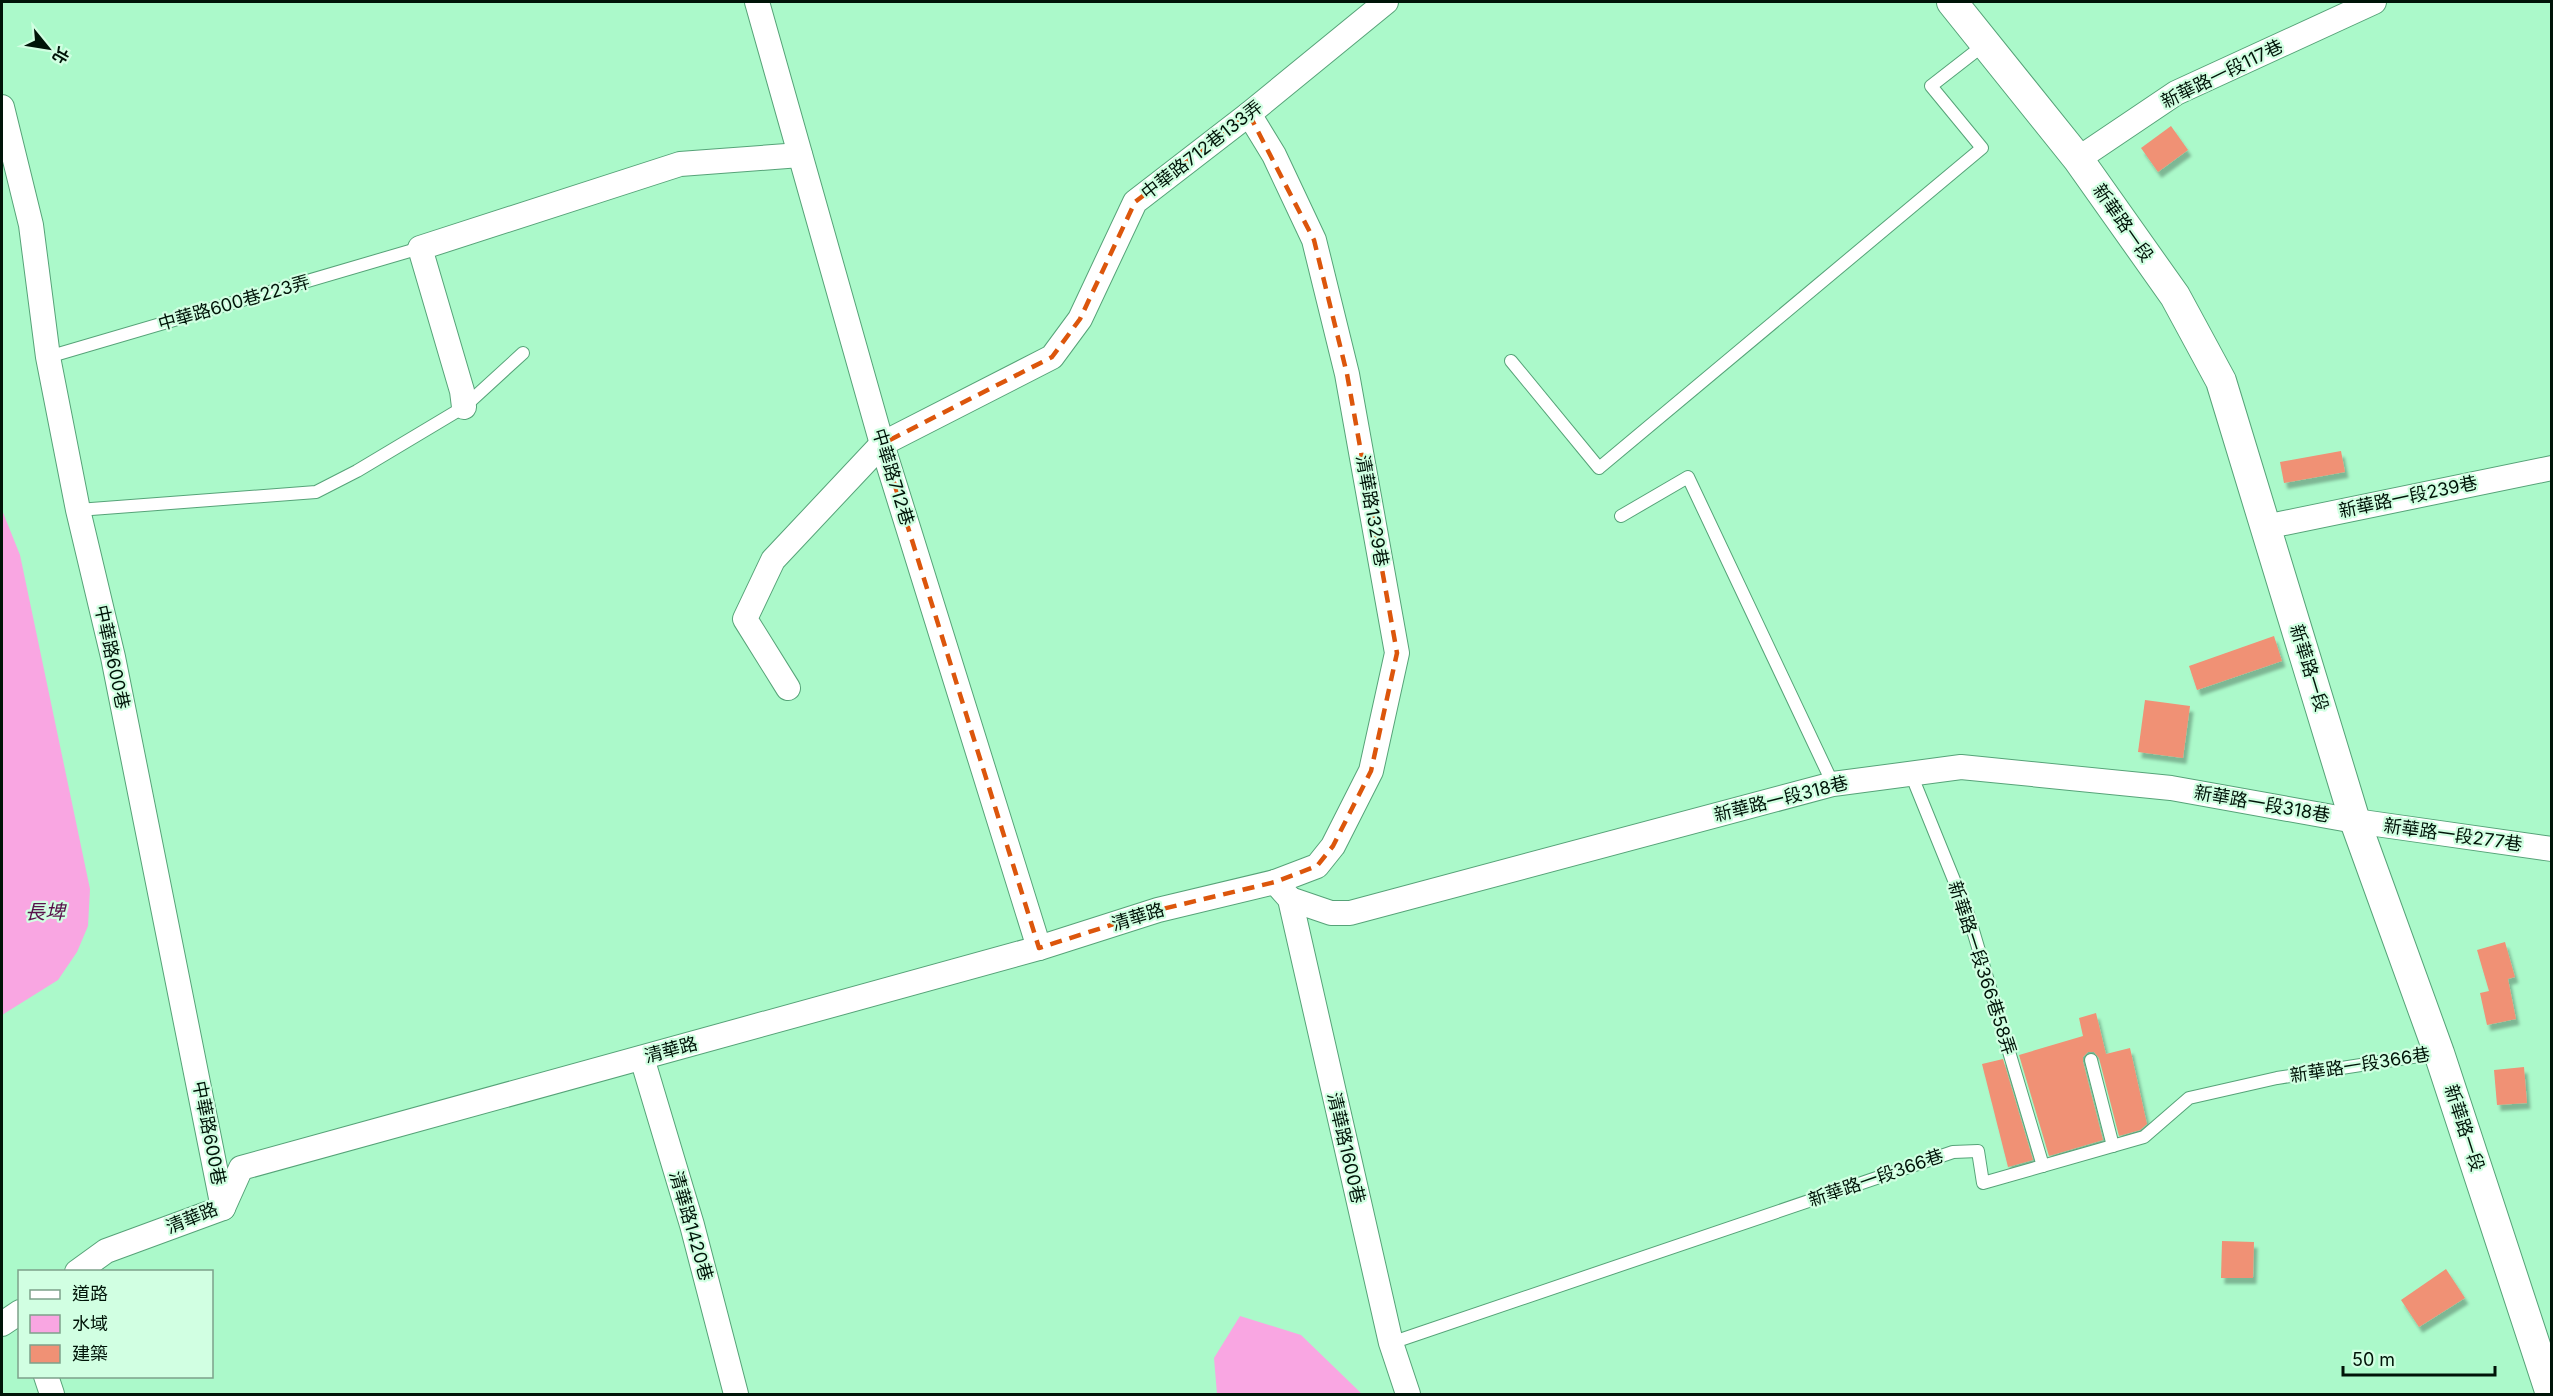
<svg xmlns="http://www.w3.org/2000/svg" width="2553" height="1396" viewBox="0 0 2553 1396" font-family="Inter,'Noto Sans TC',sans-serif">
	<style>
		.water { fill: #f9a6e2 }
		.building { fill: #f09175; filter: url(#shadow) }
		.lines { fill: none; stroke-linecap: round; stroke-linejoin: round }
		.service-casing { stroke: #56a378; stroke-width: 14 }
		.minor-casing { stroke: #56a378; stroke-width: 26 }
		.tertiary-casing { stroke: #56a378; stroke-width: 32 }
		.service { stroke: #fff; stroke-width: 12 }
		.minor { stroke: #fff; stroke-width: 24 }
		.tertiary { stroke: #fff; stroke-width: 30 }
		.marked { fill: none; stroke: #dc560c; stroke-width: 4.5; stroke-dasharray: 12 8; stroke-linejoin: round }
		.labels { text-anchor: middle; stroke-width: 4.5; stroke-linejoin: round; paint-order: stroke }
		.street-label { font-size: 18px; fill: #001408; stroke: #d1ffe2 }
		.water-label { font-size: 20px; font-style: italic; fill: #58114a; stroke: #d1ffe2 }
	</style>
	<defs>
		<filter id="shadow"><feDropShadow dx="3.5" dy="6" stdDeviation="1.5" flood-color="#0004"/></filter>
	</defs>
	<rect width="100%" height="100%" fill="#abf9ca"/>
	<g class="water">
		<polygon points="2,510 20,555 90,889 88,926 77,952 58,980 2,1015"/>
		<polygon points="1240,1316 1301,1335 1362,1394 1217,1394 1214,1358"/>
	</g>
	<g class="building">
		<polygon points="2171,126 2188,150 2158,172 2141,148"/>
		<polygon points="2341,451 2345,472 2284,483 2280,462"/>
		<polygon points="2274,636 2282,661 2197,690 2189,666"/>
		<polygon points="2145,700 2190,706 2183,758 2138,752"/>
		<polygon points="2505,942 2515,977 2508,979 2516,1019 2487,1025 2480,993 2489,991 2477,950"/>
		<polygon points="2096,1013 2106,1054 2130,1048 2147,1124 2140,1130 2119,1136 2099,1058 2094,1052 2088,1052 2083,1057 2083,1062 2103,1140 2049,1156 2019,1055 2083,1036 2079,1018"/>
		<polygon points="2003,1059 2033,1160 2008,1167 1982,1064"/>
		<polygon points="2524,1067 2527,1103 2497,1105 2494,1070"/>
		<polygon points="2222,1241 2254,1242 2253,1278 2221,1278"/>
		<polygon points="2446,1269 2465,1298 2419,1327 2401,1300"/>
	</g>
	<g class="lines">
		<defs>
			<g id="service">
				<polyline points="48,357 420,248"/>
				<polyline points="1511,361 1599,468 1982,148 1931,86 1985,44"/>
				<polyline points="78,510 316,492 357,471 464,407 523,353"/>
				<polyline points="1621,516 1688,477 1833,784"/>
				<polyline points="1911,774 1969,917 2043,1166"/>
				<polyline points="2091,1060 2113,1146"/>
				<polyline points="1391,1343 1953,1152 1978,1151 1983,1183 2144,1137 2189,1098 2277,1078 2438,1053"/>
			</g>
			<g id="minor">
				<polyline points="757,2 882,444 1039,948"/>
				<polyline points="2,107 31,225 48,357 78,510 113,657 223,1208"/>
				<polyline points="1249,114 1274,155 1314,240 1347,374 1397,653 1371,771 1333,846 1317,866 1275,882"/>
				<polyline points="2078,159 2176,93 2374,2"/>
				<polyline points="464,407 462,391 420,248 680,164 800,155"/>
				<polyline points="2265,527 2552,468"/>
				<polyline points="788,688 745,619 773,560 882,444 1052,357 1080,319 1135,202 1249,114 1386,2"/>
				<polyline points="1290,899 1331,913 1350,913 1833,784 1961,767 2171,788 2355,821 2552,849"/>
				<polyline points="642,1058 692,1225 736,1394"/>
				<polyline points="77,1272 106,1251 223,1208 241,1168 1039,948 1158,910 1275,882 1290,899 1391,1343 1408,1394"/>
				<polyline points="2,1324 20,1312"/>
				<polyline points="46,1376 52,1394"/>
			</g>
			<polyline id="tertiary" points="1952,2 2078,159 2175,296 2221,381 2355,821 2439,1053 2551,1394"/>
		</defs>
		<use href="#service" class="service-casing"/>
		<use href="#minor" class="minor-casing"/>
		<use href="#tertiary" class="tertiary-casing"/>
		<use href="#service" class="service"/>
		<use href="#minor" class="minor"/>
		<use href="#tertiary" class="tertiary"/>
	</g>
	<path class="marked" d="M1249 114 1314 240 1347 374 1397 653 1371 771 1333 846 1317 866 1275 882 1158 910 1039 948 882 444 1052 357 1080 319 1135 202Z"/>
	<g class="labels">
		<g class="street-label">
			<text transform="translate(2222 74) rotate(-26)" y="6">新華路一段117巷</text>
			<text transform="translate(1202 150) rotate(-38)" y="6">中華路712巷133弄</text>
			<text transform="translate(2123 223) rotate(55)" y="6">新華路一段</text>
			<text transform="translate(234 303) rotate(-16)" y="6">中華路600巷223弄</text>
			<text transform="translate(893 477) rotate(73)" y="6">中華路712巷</text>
			<text transform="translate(2408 497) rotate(-12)" y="6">新華路一段239巷</text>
			<text transform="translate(1372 511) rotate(80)" y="6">清華路1329巷</text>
			<text transform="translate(112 657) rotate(78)" y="6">中華路600巷</text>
			<text transform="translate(2309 668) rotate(73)" y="6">新華路一段</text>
			<text transform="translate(1781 799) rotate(-14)" y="6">新華路一段318巷</text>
			<text transform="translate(2262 804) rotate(10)" y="6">新華路一段318巷</text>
			<text transform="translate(2453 835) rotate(8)" y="6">新華路一段277巷</text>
			<text transform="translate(1138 917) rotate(-17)" y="6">清華路</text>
			<text transform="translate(1982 968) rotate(72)" y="6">新華路一段366巷58弄</text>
			<text transform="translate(671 1050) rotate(-15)" y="6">清華路</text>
			<text transform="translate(2360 1065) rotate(-9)" y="6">新華路一段366巷</text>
			<text transform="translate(2464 1128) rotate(72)" y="6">新華路一段</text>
			<text transform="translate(209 1133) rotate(79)" y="6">中華路600巷</text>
			<text transform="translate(1346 1148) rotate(77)" y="6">清華路1600巷</text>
			<text transform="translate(1876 1178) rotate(-19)" y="6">新華路一段366巷</text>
			<text transform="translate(192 1218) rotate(-22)" y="6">清華路</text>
			<text transform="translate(691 1226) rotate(74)" y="6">清華路1420巷</text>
		</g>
		<g class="water-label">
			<text x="45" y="919">長埤</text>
		</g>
	</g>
	<rect width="2553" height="1396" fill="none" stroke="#001408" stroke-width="6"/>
	<rect x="18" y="1270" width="195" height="108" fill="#d1ffe2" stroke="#7da18b" stroke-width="1.5"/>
	<rect x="30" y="1290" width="30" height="9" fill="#ffffff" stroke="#7da18b" stroke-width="1.5"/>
	<text x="72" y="1300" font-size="18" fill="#001408">道路</text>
	<rect x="30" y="1315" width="30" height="18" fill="#f9a6e2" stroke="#7da18b" stroke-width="1.5"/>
	<text x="72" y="1330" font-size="18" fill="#001408">水域</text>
	<rect x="30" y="1345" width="30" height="18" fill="#f09175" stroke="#7da18b" stroke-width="1.5"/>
	<text x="72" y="1360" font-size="18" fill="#001408">建築</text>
	<g transform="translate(48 48) rotate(120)" stroke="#d1ffe2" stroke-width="4.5" paint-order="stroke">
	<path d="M0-4.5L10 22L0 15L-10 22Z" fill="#001408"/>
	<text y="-9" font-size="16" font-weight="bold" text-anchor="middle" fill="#001408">北</text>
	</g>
	<path d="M2343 1366v9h152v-9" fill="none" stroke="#001408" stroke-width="3"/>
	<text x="2352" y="1366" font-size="18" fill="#001408" stroke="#d1ffe2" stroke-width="4.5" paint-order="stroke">50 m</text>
</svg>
